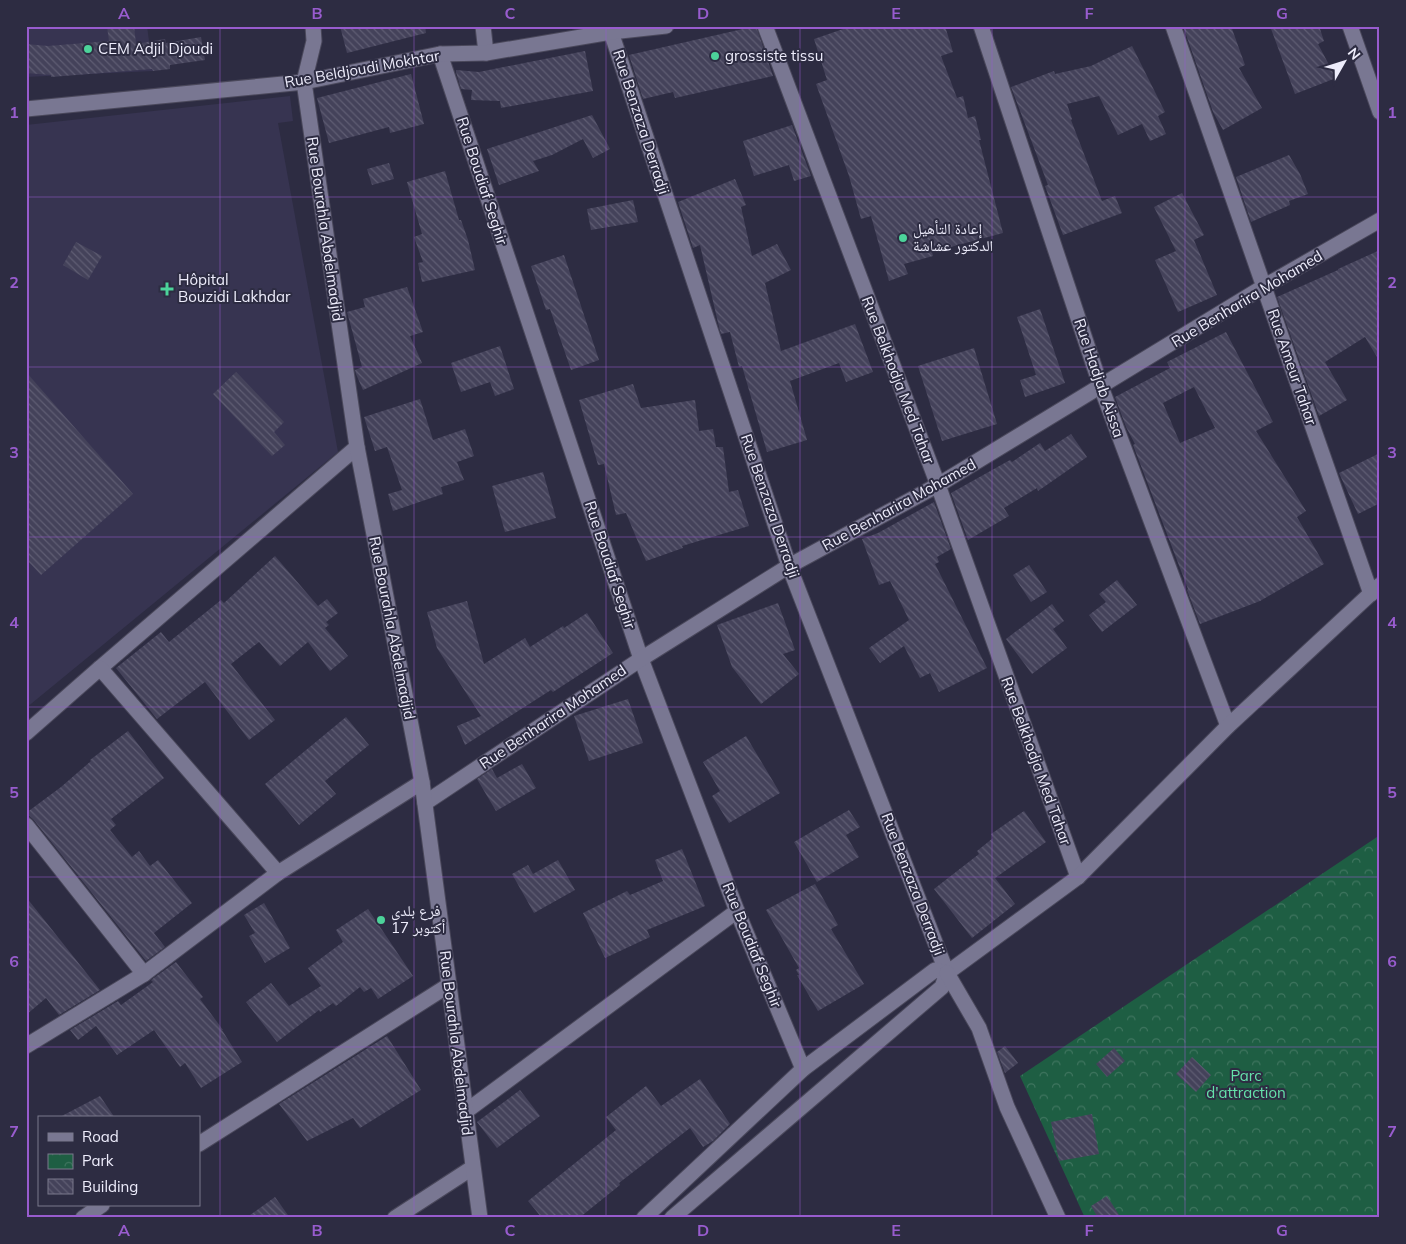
<svg xmlns="http://www.w3.org/2000/svg" width="1406" height="1244" viewBox="0 0 1406 1244" font-family="Mulish,'Noto Naskh Arabic',sans-serif">
	<style>
		.built { fill: #373451 }
		.park { fill: url(#park-crowns) }
		.building { fill: url(#building-back-hatch); fill-rule: evenodd }
		.lines { fill: none; stroke-linecap: round; stroke-linejoin: round }
		.street-casing { stroke: #4a485b; stroke-width: 17 }
		.secondary-casing { stroke: #4a485b; stroke-width: 17 }
		.street { stroke: #797792; stroke-width: 15 }
		.secondary { stroke: #797792; stroke-width: 15 }
		.grid { fill: none; stroke: #985cce; stroke-width: 1; stroke-opacity: 0.55 }
		.poi-dot { fill: #4cd39a; stroke: #2d2c42; stroke-width: 2 }
		.labels { text-anchor: middle; stroke-width: 4; stroke-linejoin: round; paint-order: stroke }
		.poi-label { font-size: 15px; fill: #edecfb; stroke: #2d2c42; text-anchor: start }
		.street-label { font-size: 15px; fill: #edecfb; stroke: #2d2c42 }
		.park-label { font-size: 15px; fill: #65e2aa; stroke: #2d2c42 }
		.neatline { fill: none; stroke: #985cce; stroke-width: 2 }
		.grid-label { font-size: 16px; text-anchor: middle; font-weight: bold; fill: #985cce }
	</style>
	<defs>
		<pattern id="park-crowns" width="20" height="18" patternUnits="userSpaceOnUse" patternTransform="scale(1.25)"><rect width="20" height="18" fill="#1e5e43"/><path d="M2 6a3 3 0 1 1 6 0M12 15a3 3 0 1 1 6 0" fill="none" stroke="#3f755f"/></pattern>
		<pattern id="building-back-hatch" width="6" height="6" patternUnits="userSpaceOnUse" patternTransform="scale(1.25)"><rect width="6" height="6" fill="#44425a"/><path d="M-1 5l2 2M0 0l6 6M5-1l2 2" fill="none" stroke="#5f5d73"/></pattern>
	</defs>
	<rect width="100%" height="100%" fill="#2d2c42"/>
	<g class="built">
		<polygon points="26,26 147,26 153,71 26,77"/>
		<polygon points="290,96 293,121 278,123 338,452 26,708 26,125"/>
	</g>
	<polygon class="park" points="1380,835 1380,1218 1085,1218 1020,1076"/>
	<g class="building">
		<polygon points="107,26 134,26 136,44 165,39 166,43 201,37 205,60 170,65 170,69 153,71 152,69 51,77 51,75 26,73 26,44 48,46 109,41"/>
		<polygon points="340,26 425,26 426,33 347,53"/>
		<polygon points="756,26 773,76 675,98 673,92 643,99 629,55"/>
		<polygon points="852,26 945,26 953,52 941,56 957,98 963,96 968,118 975,116 981,140 979,140 1003,233 932,252 933,256 904,264 908,274 889,281 871,216 861,219 849,176 816,84 827,80 814,39"/>
		<polygon points="1183,26 1231,26 1245,65 1239,68 1262,108 1223,130 1213,112"/>
		<polygon points="1270,26 1319,26 1324,41 1318,44 1336,78 1295,94"/>
		<polygon points="1132,46 1165,112 1158,116 1166,134 1150,141 1142,124 1118,135 1099,96 1067,104 1072,119 1071,120 1102,201 1115,196 1122,213 1063,235 1045,186 1048,185 1011,87 1054,71 1055,74 1091,66"/>
		<polygon points="585,51 593,91 501,108 500,101 471,100 472,90 461,89 456,72 456,70 479,72"/>
		<polygon points="411,74 424,124 390,133 389,127 329,143 317,98"/>
		<polygon points="592,115 610,149 593,158 583,139 552,155 533,161 539,171 499,185 487,149"/>
		<polygon points="792,125 811,176 794,181 789,165 754,176 743,141"/>
		<polygon points="1289,155 1300,174 1308,194 1289,201 1290,205 1251,222 1236,177"/>
		<polygon points="389,163 394,179 372,185 367,169"/>
		<polygon points="445,171 459,220 461,220 468,240 475,270 422,282 418,263 423,262 414,237 422,234 407,182"/>
		<polygon points="735,179 746,205 741,207 752,256 777,244 791,270 765,283 781,351 855,324 873,372 846,382 839,363 790,381 807,440 767,452 742,366 739,367 730,332 721,334 719,327 700,245 693,248 678,202"/>
		<polygon points="1182,193 1204,235 1194,240 1217,295 1178,312 1155,260 1176,251 1154,207"/>
		<polygon points="633,200 638,222 591,230 587,209"/>
		<polygon points="76,242 102,256 88,280 63,265"/>
		<polygon points="1380,250 1380,362 1365,337 1325,362 1347,400 1319,416 1277,297 1338,270 1338,269"/>
		<polygon points="564,255 599,360 571,370 550,309 546,310 531,266"/>
		<polygon points="407,287 423,332 410,336 422,363 363,390 356,374 355,370 362,367 347,312 365,307 363,299"/>
		<polygon points="1040,309 1065,383 1025,397 1020,380 1036,375 1017,317"/>
		<path d="M1226 332 1273 422 1256 431 1306 511 1297 517 1324 564 1260 601 1200 624 1187 590 1188 589 1133 445 1135 444 1126 427 1115 397 1170 368 1167 362ZM1194 387 1215 428 1180 443 1163 403Z"/>
		<polygon points="500,346 514,389 495,396 490,382 461,392 451,363"/>
		<polygon points="974,348 997,424 942,441 918,366"/>
		<polygon points="26,372 133,494 41,575 26,559"/>
		<polygon points="236,372 284,422 274,432 285,445 272,456 213,394"/>
		<polygon points="633,384 641,408 695,400 699,431 713,429 716,447 723,447 729,492 738,490 749,526 682,546 683,548 646,561 626,513 616,515 604,464 598,465 579,400"/>
		<polygon points="420,399 433,440 465,429 474,456 457,462 464,480 441,487 443,494 393,511 388,494 402,490 387,447 375,451 364,417"/>
		<polygon points="1071,434 1087,457 1038,491 1037,488 1004,508 1009,516 968,540 951,493 1010,460 1012,462 1040,443 1045,451"/>
		<polygon points="1380,453 1380,503 1358,514 1339,473"/>
		<polygon points="543,472 556,518 505,532 492,486"/>
		<polygon points="934,502 951,549 937,557 939,562 935,564 987,668 939,692 930,673 920,678 904,646 880,663 869,648 909,620 890,581 879,585 862,539 878,533"/>
		<polygon points="275,556 318,606 327,599 338,613 326,622 329,625 325,628 348,656 330,671 308,642 280,666 259,642 231,664 275,720 249,740 205,682 157,719 116,668 161,632 169,642 221,600 224,603"/>
		<polygon points="1029,565 1047,592 1031,602 1013,575"/>
		<polygon points="1117,580 1137,605 1102,632 1089,615 1106,602 1099,594"/>
		<polygon points="467,601 484,664 525,638 530,647 563,626 564,628 587,613 613,653 553,692 551,690 465,745 457,726 481,716 437,648 427,612"/>
		<polygon points="778,603 795,650 783,654 799,674 761,704 732,667 717,625"/>
		<polygon points="1052,604 1064,621 1053,629 1067,648 1032,674 1006,639"/>
		<polygon points="628,699 643,743 589,761 574,716"/>
		<polygon points="346,717 369,745 325,781 336,794 299,825 265,784"/>
		<polygon points="128,731 164,778 111,819 116,825 110,830 132,857 139,851 150,866 158,860 192,903 154,933 165,947 146,961 33,819 26,813 61,787 91,761 90,760"/>
		<polygon points="746,736 780,793 729,823 712,796 720,791 703,762"/>
		<polygon points="522,764 536,788 496,811 477,779 492,769 497,778"/>
		<polygon points="849,810 860,827 846,835 859,857 817,882 794,842"/>
		<polygon points="1024,811 1046,842 995,878 1015,904 972,938 934,889 979,854 977,851 993,838 991,834"/>
		<polygon points="682,849 705,906 647,930 650,937 605,958 583,913 627,891 630,895 663,881 655,860"/>
		<polygon points="558,860 575,890 534,913 512,874 528,865 533,874"/>
		<polygon points="815,884 838,925 831,929 864,984 818,1011 797,975 799,975 796,970 799,968 766,910"/>
		<polygon points="26,897 100,990 59,1015 46,998 26,1015"/>
		<polygon points="264,903 290,948 265,963 249,936 255,933 244,915"/>
		<polygon points="368,909 413,976 378,999 371,988 364,992 360,987 336,1006 333,1003 320,1012 319,1010 277,1042 246,1002 271,983 289,1006 321,986 308,968 343,942 336,930"/>
		<polygon points="176,962 203,997 200,999 223,1030 222,1030 242,1062 201,1088 185,1063 180,1067 154,1030 117,1055 96,1026 78,1040 70,1030 118,1001 121,1005 153,982 151,980"/>
		<polygon points="387,1036 421,1090 360,1128 353,1118 307,1141 279,1104"/>
		<polygon points="1005,1046 1018,1063 1005,1073 997,1052"/>
		<polygon points="1114,1048 1125,1061 1107,1077 1096,1064"/>
		<polygon points="1192,1057 1211,1075 1196,1092 1176,1074"/>
		<polygon points="700,1079 730,1124 713,1141 703,1147 690,1128 619,1183 620,1185 579,1218 542,1218 528,1201 616,1130 606,1117 646,1086 661,1106"/>
		<polygon points="520,1090 540,1116 497,1148 477,1122"/>
		<polygon points="100,1096 115,1118 58,1118"/>
		<polygon points="1092,1114 1099,1154 1059,1161 1051,1122"/>
		<polygon points="1107,1196 1121,1218 1098,1218 1091,1206"/>
		<polygon points="275,1197 290,1218 246,1218"/>
	</g>
	<g class="lines">
		<defs>
			<g id="street">
				<polyline points="483,26 486,53"/>
				<polyline points="765,26 938,485 1078,877"/>
				<polyline points="981,26 1101,387 1228,726"/>
				<polyline points="1173,26 1371,594"/>
				<polyline points="1350,26 1380,112"/>
				<polyline points="611,32 789,566 947,973"/>
				<polyline points="440,54 641,659 737,911 803,1069"/>
				<polyline points="100,668 357,447"/>
				<polyline points="26,733 100,668 278,873"/>
				<polyline points="425,803 641,659 789,566 938,485 1265,286 1380,220"/>
				<polyline points="26,825 144,974"/>
				<polyline points="26,1046 144,974 278,873 422,782"/>
				<polyline points="465,1112 737,911"/>
				<polyline points="199,1144 449,985"/>
				<polyline points="83,1218 102,1205"/>
				<polyline points="395,1218 472,1168"/>
				<polyline points="644,1218 803,1069 935,970 947,973"/>
				<polyline points="672,1218 942,987 947,973 1078,877 1228,726 1380,585"/>
			</g>
			<g id="secondary">
				<polyline points="313,26 314,41 304,82 357,447 422,782 480,1218"/>
				<polyline points="26,109 304,82 440,54 486,53 611,32 666,26"/>
				<polyline points="947,973 979,1028 1007,1107 1058,1218"/>
			</g>
		</defs>
		<use href="#street" class="street-casing"/>
		<use href="#secondary" class="secondary-casing"/>
		<use href="#street" class="street"/>
		<use href="#secondary" class="secondary"/>
	</g>
	<path class="grid" d="M220 26V1218M414 26V1218M606 26V1218M800 26V1218M992 26V1218M1185 26V1218M26 197H1380M26 367H1380M26 537H1380M26 707H1380M26 877H1380M26 1047H1380"/>
	<g class="poi-dot">
		<circle cx="88" cy="49" r="5"/>
		<circle cx="715" cy="56" r="5"/>
		<circle cx="903" cy="238" r="5"/>
		<path d="M164.5 281.5h5v5h5v5h-5v5h-5v-5h-5v-5h5z"/>
		<circle cx="381" cy="920" r="5"/>
	</g>
	<g class="labels">
		<g class="poi-label">
			<text x="98" y="54">CEM Adjil Djoudi</text>
			<text x="725" y="61">grossiste tissu</text>
			<text x="913" y="234">إعادة التأهيل<tspan x="913" dy="17">الدكتور عشاشة</tspan></text>
			<text x="178" y="285">Hôpital<tspan x="178" dy="17">Bouzidi Lakhdar</tspan></text>
			<text x="391" y="916">فرع بلدي<tspan x="391" dy="17">17 أكتوبر</tspan></text>
		</g>
		<g class="street-label">
			<text transform="translate(362 69) rotate(-10)" y="5">Rue Beldjoudi Mokhtar</text>
			<text transform="translate(641 122) rotate(72)" y="5">Rue Benzaza Derradji</text>
			<text transform="translate(482 181) rotate(72)" y="5">Rue Boudiaf Seghir</text>
			<text transform="translate(325 229) rotate(82)" y="5">Rue Bourahla Abdelmadjid</text>
			<text transform="translate(1247 299) rotate(-31)" y="5">Rue Benharira Mohamed</text>
			<text transform="translate(1292 367) rotate(71)" y="5">Rue Ameur Tahar</text>
			<text transform="translate(1099 378) rotate(71)" y="5">Rue Hadjab Aissa</text>
			<text transform="translate(898 380) rotate(69)" y="5">Rue Belkhodja Med Tahar</text>
			<text transform="translate(899 505) rotate(-29)" y="5">Rue Benharira Mohamed</text>
			<text transform="translate(770 506) rotate(71)" y="5">Rue Benzaza Derradji</text>
			<text transform="translate(610 565) rotate(72)" y="5">Rue Boudiaf Seghir</text>
			<text transform="translate(392 628) rotate(79)" y="5">Rue Bourahla Abdelmadjid</text>
			<text transform="translate(553 717) rotate(-34)" y="5">Rue Benharira Mohamed</text>
			<text transform="translate(1036 761) rotate(70)" y="5">Rue Belkhodja Med Tahar</text>
			<text transform="translate(913 884) rotate(69)" y="5">Rue Benzaza Derradji</text>
			<text transform="translate(752 945) rotate(68)" y="5">Rue Boudiaf Seghir</text>
			<text transform="translate(456 1043) rotate(83)" y="5">Rue Bourahla Abdelmadjid</text>
		</g>
		<g class="park-label">
			<text x="1246" y="1081">Parc<tspan x="1246" dy="17">d'attraction</tspan></text>
		</g>
	</g>
	<rect width="1406" height="1244" fill="none" stroke="#2d2c42" stroke-width="55"/>
	<rect x="38" y="1116" width="162" height="90" fill="#2d2c42" stroke="#7a798c"/>
	<rect x="48" y="1133" width="25" height="8" fill="#797792" stroke="#7a798c"/>
	<text x="82" y="1142" font-size="15" fill="#edecfb">Road</text>
	<rect x="48" y="1154" width="25" height="15" fill="url(#park-crowns)" stroke="#7a798c"/>
	<text x="82" y="1166" font-size="15" fill="#edecfb">Park</text>
	<rect x="48" y="1179" width="25" height="15" fill="url(#building-back-hatch)" stroke="#7a798c"/>
	<text x="82" y="1192" font-size="15" fill="#edecfb">Building</text>
	<g transform="translate(1344 62) rotate(51)" stroke="#2d2c42" stroke-width="4" paint-order="stroke">
	<path d="M0-4L9 19L0 12L-9 19Z" fill="#edecfb"/>
	<text y="-8" font-size="14" font-weight="bold" text-anchor="middle" fill="#edecfb">N</text>
	</g>
	<rect x="28" y="28" width="1350" height="1188" class="neatline"/>
	<g class="grid-label">
		<text x="124" y="19">A</text>
		<text x="317" y="19">B</text>
		<text x="510" y="19">C</text>
		<text x="703" y="19">D</text>
		<text x="896" y="19">E</text>
		<text x="1089" y="19">F</text>
		<text x="1282" y="19">G</text>
		<text x="14" y="118">1</text>
		<text x="1392" y="118">1</text>
		<text x="14" y="288">2</text>
		<text x="1392" y="288">2</text>
		<text x="14" y="458">3</text>
		<text x="1392" y="458">3</text>
		<text x="14" y="628">4</text>
		<text x="1392" y="628">4</text>
		<text x="14" y="798">5</text>
		<text x="1392" y="798">5</text>
		<text x="14" y="967">6</text>
		<text x="1392" y="967">6</text>
		<text x="14" y="1137">7</text>
		<text x="1392" y="1137">7</text>
		<text x="124" y="1236">A</text>
		<text x="317" y="1236">B</text>
		<text x="510" y="1236">C</text>
		<text x="703" y="1236">D</text>
		<text x="896" y="1236">E</text>
		<text x="1089" y="1236">F</text>
		<text x="1282" y="1236">G</text>
	</g>
</svg>
